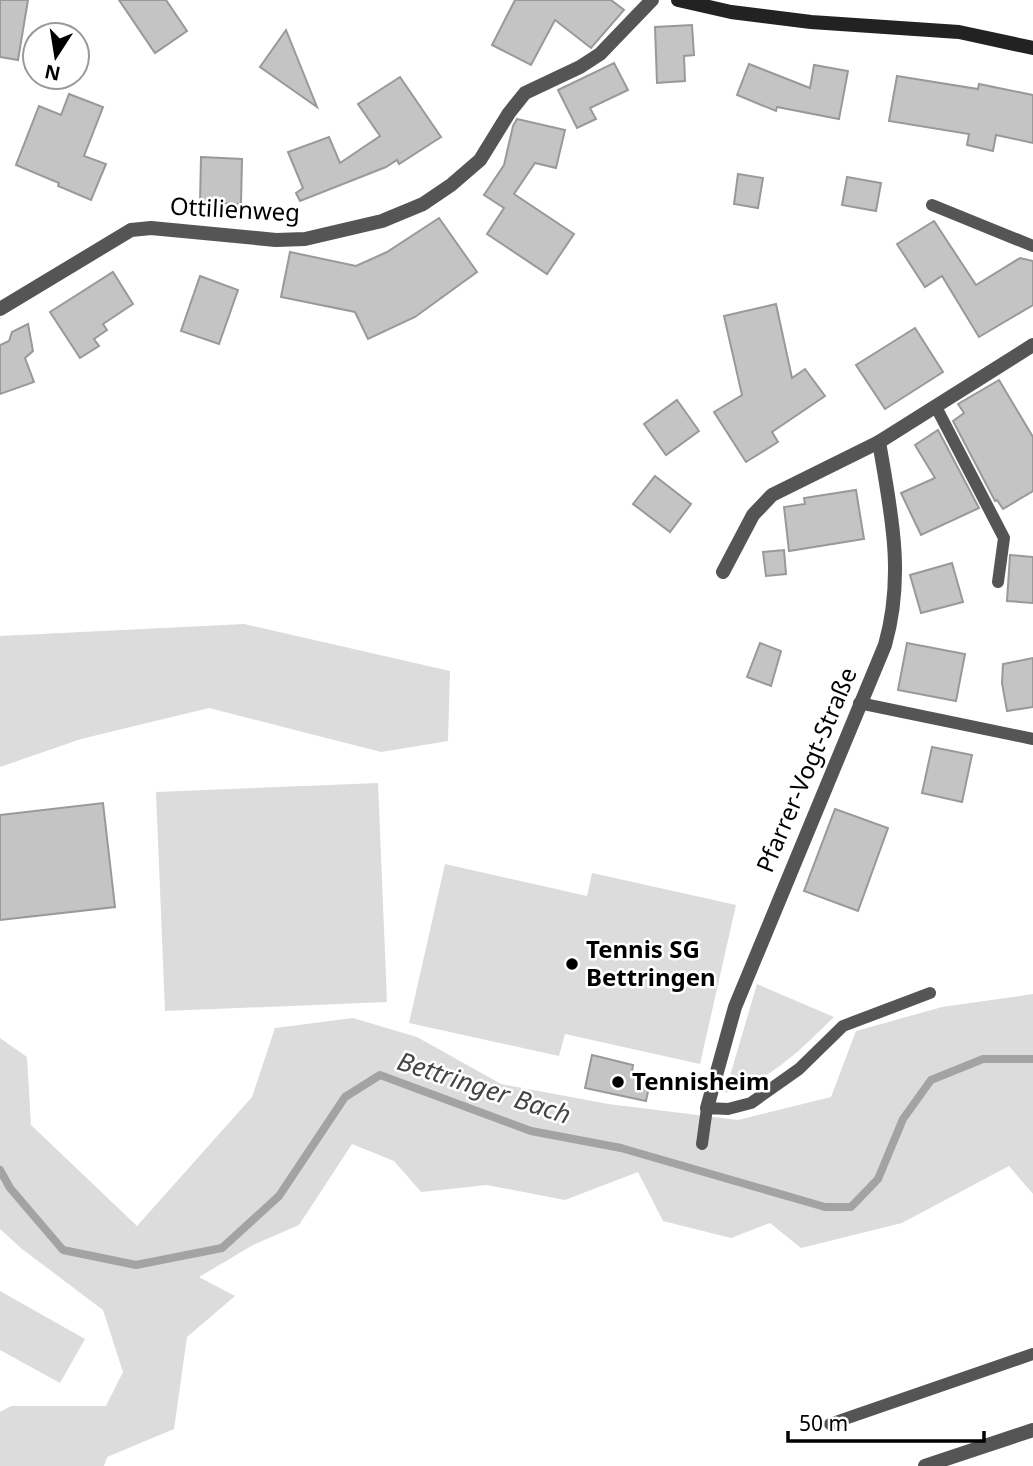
<svg xmlns="http://www.w3.org/2000/svg" width="1033" height="1466" viewBox="0 0 1033 1466" font-family="'Noto Sans',sans-serif">
	<style>
		.green { fill: #dcdcdc }
		.lines { fill: none; stroke-linecap: round; stroke-linejoin: round }
		.stream { stroke: #a3a3a3; stroke-width: 8 }
		.building { fill: #c4c4c4; stroke: #999; stroke-width: 2 }
		.service { stroke: #555; stroke-width: 12 }
		.minor { stroke: #555; stroke-width: 14 }
		.tertiary { stroke: #555; stroke-width: 14 }
		.secondary { stroke: #222; stroke-width: 14 }
		.poi-dot { fill: #000; stroke: #fff; stroke-width: 2.5 }
		.labels { text-anchor: middle; stroke-width: 5; stroke-linejoin: round; paint-order: stroke }
		.street-label { font-size: 24px; fill: #000; stroke: #fff }
		.poi-label { font-size: 24px; font-weight: bold; fill: #000; stroke: #fff; text-anchor: start }
		.water-label { font-size: 26px; font-style: italic; fill: #444; stroke: #fff }
	</style>
	<rect width="100%" height="100%" fill="#fff"/>
	<g class="green">
		<polygon points="244,624 450,671 448,741 381,752 209,708 81,739 0,767 0,636"/>
		<polygon points="378,783 387,1002 165,1011 156,792"/>
		<polygon points="445,864 587,896 592,873 736,905 700,1064 565,1034 559,1056 409,1023"/>
		<path d="M757 984 834 1017C801 1049 771 1081 725 1093Z"/>
		<polygon points="1033,994 1033,1194 1009,1166 902,1223 801,1248 770,1223 731,1238 663,1221 638,1172 565,1200 487,1185 421,1192 394,1161 352,1144 299,1225 253,1245 199,1277 235,1296 187,1337 174,1429 107,1457 104,1466 0,1466 0,1412 11,1406 106,1406 123,1372 103,1310 22,1249 0,1229 0,1038 27,1057 31,1125 137,1226 252,1097 275,1028 353,1018 417,1037 501,1084 608,1104 738,1120 831,1097 856,1031 942,1007"/>
		<polygon points="0,1291 85,1339 60,1383 0,1350"/>
	</g>
	<g class="lines">
		<polyline class="stream" points="0,1170 10,1188 63,1250 136,1265 222,1248 279,1196 345,1097 380,1075 531,1131 621,1148 825,1207 851,1207 878,1179 903,1119 931,1080 983,1059 1033,1059"/>
	</g>
	<g class="building">
		<polygon points="0,0 28,0 18,60 0,57"/>
		<polygon points="119,0 166,0 187,31 155,53"/>
		<polygon points="515,0 611,0 624,10 591,48 555,20 531,65 492,45"/>
		<polygon points="692,25 694,55 684,56 685,81 657,83 655,27"/>
		<polygon points="286,30 317,107 260,67"/>
		<polygon points="614,63 628,90 590,108 596,119 577,128 558,90"/>
		<polygon points="749,64 810,88 814,65 848,71 839,119 777,107 776,111 737,95"/>
		<polygon points="897,76 978,89 979,84 1033,95 1033,143 996,135 993,151 967,145 969,134 889,121"/>
		<polygon points="400,77 441,137 399,164 397,160 386,167 300,201 296,193 303,188 288,152 329,137 340,163 380,136 358,104"/>
		<polygon points="69,94 103,107 84,156 106,164 91,200 58,186 59,183 16,165 39,106 61,115"/>
		<polygon points="517,119 565,130 556,168 535,163 514,194 574,234 547,274 487,234 504,208 484,195 504,165 513,126"/>
		<polygon points="201,157 242,159 241,204 200,203"/>
		<polygon points="738,174 763,178 758,208 734,204"/>
		<polygon points="847,177 881,183 876,211 842,205"/>
		<polygon points="439,218 477,272 415,317 368,339 355,312 281,297 290,252 356,266 387,252"/>
		<polygon points="934,221 976,285 1020,258 1033,261 1033,305 979,337 942,276 925,287 897,244"/>
		<polygon points="113,272 133,304 103,324 107,330 94,339 99,346 80,358 50,312"/>
		<polygon points="200,276 238,290 219,344 181,331"/>
		<polygon points="776,304 792,378 805,369 825,396 772,432 778,442 746,462 714,412 742,395 724,316"/>
		<polygon points="28,324 33,351 25,358 34,382 0,394 0,345 9,341 12,332"/>
		<polygon points="915,328 943,372 885,409 856,365"/>
		<polygon points="999,380 1033,437 1033,491 1003,509 997,500 995,501 953,421 964,413 958,404"/>
		<polygon points="677,400 699,431 666,455 644,424"/>
		<polygon points="938,430 979,508 921,535 901,493 935,478 915,445"/>
		<polygon points="655,476 691,504 670,532 633,504"/>
		<polygon points="856,490 864,539 789,551 784,507 805,504 804,498"/>
		<polygon points="784,550 786,574 766,576 763,552"/>
		<polygon points="1010,555 1033,557 1033,603 1007,601"/>
		<polygon points="952,563 963,602 921,613 910,575"/>
		<polygon points="760,643 781,651 771,686 747,677"/>
		<polygon points="907,643 965,654 956,701 898,690"/>
		<polygon points="1033,658 1033,707 1007,711 1002,683 1003,664"/>
		<polygon points="932,747 972,755 962,802 922,793"/>
		<polygon points="103,803 115,907 0,920 0,815"/>
		<polygon points="835,809 888,828 858,911 804,891"/>
		<polygon points="592,1055 633,1065 632,1072 651,1077 646,1101 585,1088"/>
	</g>
	<g class="lines">
		<g class="service">
			<polyline points="932,205 1033,246"/>
			<polyline points="936,407 1004,538 998,582"/>
			<polyline points="859,703 1033,739"/>
			<polyline points="702,1144 707,1108 728,1109 751,1103 799,1069 843,1026 930,993"/>
			<polyline points="830,1424 1033,1354"/>
		</g>
		<g class="minor">
			<polyline points="0,309 131,230 151,228 276,240 305,239 382,221 423,204 451,185 480,160 509,113 525,93 580,67 600,54 652,0"/>
			<polyline points="723,572 753,515 772,495 879,442 1033,345"/>
			<path d="M707 1108 735 1007 885 645C905 575 891 512 879 442"/>
		</g>
		<polyline class="tertiary" points="925,1466 1033,1430"/>
		<polyline class="secondary" points="678,0 731,12 811,22 959,32 1033,48"/>
	</g>
	<g class="poi-dot">
		<circle cx="572" cy="964" r="7"/>
		<circle cx="618" cy="1082" r="7"/>
	</g>
	<g class="labels">
		<g class="street-label">
			<text transform="translate(235 210) rotate(3)" y="8">Ottilienweg</text>
			<text transform="translate(807 770) rotate(-67)" y="8">Pfarrer-Vogt-Straße</text>
		</g>
		<g class="poi-label">
			<text x="586" y="958">Tennis SG<tspan x="586" dy="28">Bettringen</tspan></text>
			<text x="632" y="1090">Tennisheim</text>
		</g>
		<g class="water-label">
			<text transform="translate(484 1088) rotate(18)" y="9">Bettringer Bach</text>
		</g>
	</g>
	<g transform="translate(56 56) rotate(192)"><circle r="33" fill="#ffffff" stroke="#999999" stroke-width="2"/>
	<path d="M0-5L12 26L0 18L-12 26Z" fill="#000000"/>
	<text y="-10" font-size="19" font-weight="bold" text-anchor="middle" fill="#000000">N</text>
	</g>
	<path d="M788 1431v10h196v-10" fill="none" stroke="#000000" stroke-width="3.5"/>
	<text x="799" y="1431" font-size="21" fill="#000000" stroke="#ffffff" stroke-width="5" paint-order="stroke">50 m</text>
</svg>
